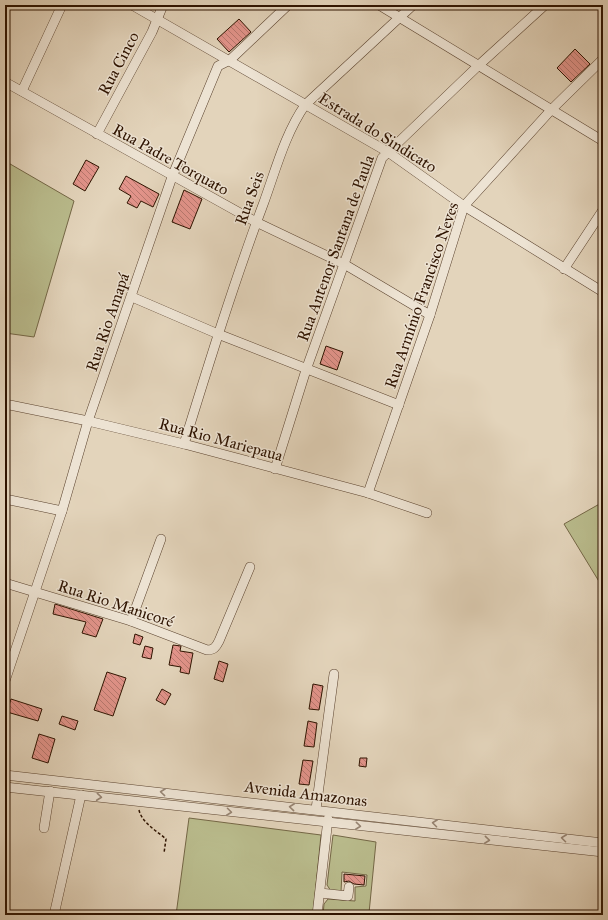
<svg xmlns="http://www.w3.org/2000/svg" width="608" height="920" viewBox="0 0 608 920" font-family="'IM FELL Great Primer',serif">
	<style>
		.green { fill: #b9bb8c; stroke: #746746 }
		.building { fill: url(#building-back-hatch); stroke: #2e1300 }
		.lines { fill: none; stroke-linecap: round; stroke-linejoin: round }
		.minor-casing { stroke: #5b432f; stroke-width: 10 }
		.path { stroke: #2e1300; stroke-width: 1.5; stroke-dasharray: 3 2; stroke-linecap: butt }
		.minor { stroke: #ede3d3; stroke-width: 9 }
		.oneway { stroke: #978574 }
		.labels { text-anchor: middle; stroke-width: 3; stroke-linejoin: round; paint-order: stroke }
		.street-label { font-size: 16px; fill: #2e1300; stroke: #ede3d3 }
	</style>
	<defs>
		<pattern id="building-back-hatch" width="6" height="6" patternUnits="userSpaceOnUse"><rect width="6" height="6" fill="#e3948b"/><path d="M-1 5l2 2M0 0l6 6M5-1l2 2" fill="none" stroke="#b8786f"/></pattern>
	</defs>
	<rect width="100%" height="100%" fill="#e3d4bb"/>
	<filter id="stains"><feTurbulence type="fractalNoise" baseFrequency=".005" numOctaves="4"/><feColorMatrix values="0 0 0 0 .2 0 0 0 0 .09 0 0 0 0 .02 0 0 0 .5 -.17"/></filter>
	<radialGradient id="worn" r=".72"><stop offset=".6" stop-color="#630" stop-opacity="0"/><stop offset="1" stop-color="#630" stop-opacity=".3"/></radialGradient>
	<g class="green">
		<polygon points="5,161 74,201 34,337 5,333"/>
		<polygon points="603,502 603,588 564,524"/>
		<polygon points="189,818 321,835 313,915 176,915"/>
		<polygon points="333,835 376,842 369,913 370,915 323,915 324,904 328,899 355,901 355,887 366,886 367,875 342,872 341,892 331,891 327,885"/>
	</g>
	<g class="building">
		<polygon points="239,19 251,32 229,52 217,39"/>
		<polygon points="575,49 590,64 571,82 557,68"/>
		<polygon points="86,160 99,167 85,191 73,184"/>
		<polygon points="126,176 159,194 153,207 141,201 137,208 127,203 131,196 119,189"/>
		<polygon points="184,190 202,199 190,229 172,222"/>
		<polygon points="326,346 343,352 337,370 320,364"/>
		<polygon points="55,604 103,619 96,637 82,633 86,622 53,614"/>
		<polygon points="135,634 143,637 140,645 133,643"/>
		<polygon points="173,645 181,646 180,651 193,653 189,674 180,672 181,667 169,665"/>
		<polygon points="145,646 153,648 151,659 142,657"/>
		<polygon points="219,661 228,664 223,682 214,679"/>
		<polygon points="107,672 126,678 113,716 94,710"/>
		<polygon points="313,684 323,686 319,710 309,709"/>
		<polygon points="162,689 171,694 165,705 156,700"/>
		<polygon points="11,699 42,709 38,721 7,712"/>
		<polygon points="62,716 78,721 75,730 59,724"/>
		<polygon points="308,721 317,723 314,747 304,746"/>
		<polygon points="39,734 55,739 48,763 32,758"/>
		<polygon points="360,758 367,758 366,767 359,766"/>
		<polygon points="303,760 313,761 309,785 299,784"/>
		<polygon points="344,874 365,876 364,885 354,884 349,881 344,882"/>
	</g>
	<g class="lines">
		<defs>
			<g id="minor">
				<polyline points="132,5 388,152 464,206 603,292"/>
				<polyline points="379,5 603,141"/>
				<polyline points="5,82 256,222 344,264 430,315"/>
				<polyline points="22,91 62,5"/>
				<polyline points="97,134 152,32 163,5"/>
				<polyline points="564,269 603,210"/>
				<polyline points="132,297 218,334 399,405"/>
				<polyline points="5,404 88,421 184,444 368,493 427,513"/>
				<path d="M184 444C209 363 234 282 264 202 276 169 285 134 305 105L413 5"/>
				<polyline points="275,469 306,370 382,158 479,65 545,5"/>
				<polyline points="368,493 430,315 464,206 551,110 603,59"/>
				<polyline points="5,499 62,511"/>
				<path d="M5 583 131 621 207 650C214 650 216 647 219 641L250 567"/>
				<polyline points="131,621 161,539"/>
				<polyline points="5,681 62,511 88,421 172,177 218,66 230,60 288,5"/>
				<polyline points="5,775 603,843"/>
				<polyline points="5,787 603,852"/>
				<polyline points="316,809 334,674"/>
				<polyline points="44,828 50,791"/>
				<polyline points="320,893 348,896 349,887"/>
				<polyline points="54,915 81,795"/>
				<polyline points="317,915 328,819"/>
			</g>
		</defs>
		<use href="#minor" class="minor-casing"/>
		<path class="path" d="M139 810C142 823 157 831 166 839L164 853"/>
		<use href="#minor" class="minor"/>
	</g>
	<defs><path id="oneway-chevron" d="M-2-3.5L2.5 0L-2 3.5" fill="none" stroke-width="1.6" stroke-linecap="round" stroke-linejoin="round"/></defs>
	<g class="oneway">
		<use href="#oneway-chevron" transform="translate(163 792) rotate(-174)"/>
		<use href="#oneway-chevron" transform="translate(99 797) rotate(6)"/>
		<use href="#oneway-chevron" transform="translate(292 807) rotate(-174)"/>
		<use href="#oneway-chevron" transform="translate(229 812) rotate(7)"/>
		<use href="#oneway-chevron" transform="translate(435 823) rotate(-173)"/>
		<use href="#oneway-chevron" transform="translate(358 826) rotate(6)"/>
		<use href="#oneway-chevron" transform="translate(564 838) rotate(-173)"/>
		<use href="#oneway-chevron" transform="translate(487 840) rotate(6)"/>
	</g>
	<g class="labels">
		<g class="street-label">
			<text transform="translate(118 63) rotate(-62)" y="6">Rua Cinco</text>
			<text transform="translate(378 132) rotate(32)" y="6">Estrada do Sindicato</text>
			<text transform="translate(171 159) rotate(29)" y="6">Rua Padre Torquato</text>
			<text transform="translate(249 198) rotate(-70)" y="6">Rua Seis</text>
			<text transform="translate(335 248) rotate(-70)" y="6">Rua Antenor Santana de Paula</text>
			<text transform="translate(421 295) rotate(-71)" y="6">Rua Armínio Francisco Neves</text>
			<text transform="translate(107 322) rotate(-71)" y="6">Rua Rio Amapá</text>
			<text transform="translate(221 439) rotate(15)" y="6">Rua Rio Mariepaua</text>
			<text transform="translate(116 603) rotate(18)" y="6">Rua Rio Manicoré</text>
			<text transform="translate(306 793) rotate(7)" y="6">Avenida Amazonas</text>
		</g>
	</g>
	<rect width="608" height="920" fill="none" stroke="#e3d4bb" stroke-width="20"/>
	<rect x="6" y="6" width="596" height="908" fill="none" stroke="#2e1300" stroke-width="2"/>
	<rect x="10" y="10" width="588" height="900" fill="none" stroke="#2e1300"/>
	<rect width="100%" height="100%" filter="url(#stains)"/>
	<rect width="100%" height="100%" fill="url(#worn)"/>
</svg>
